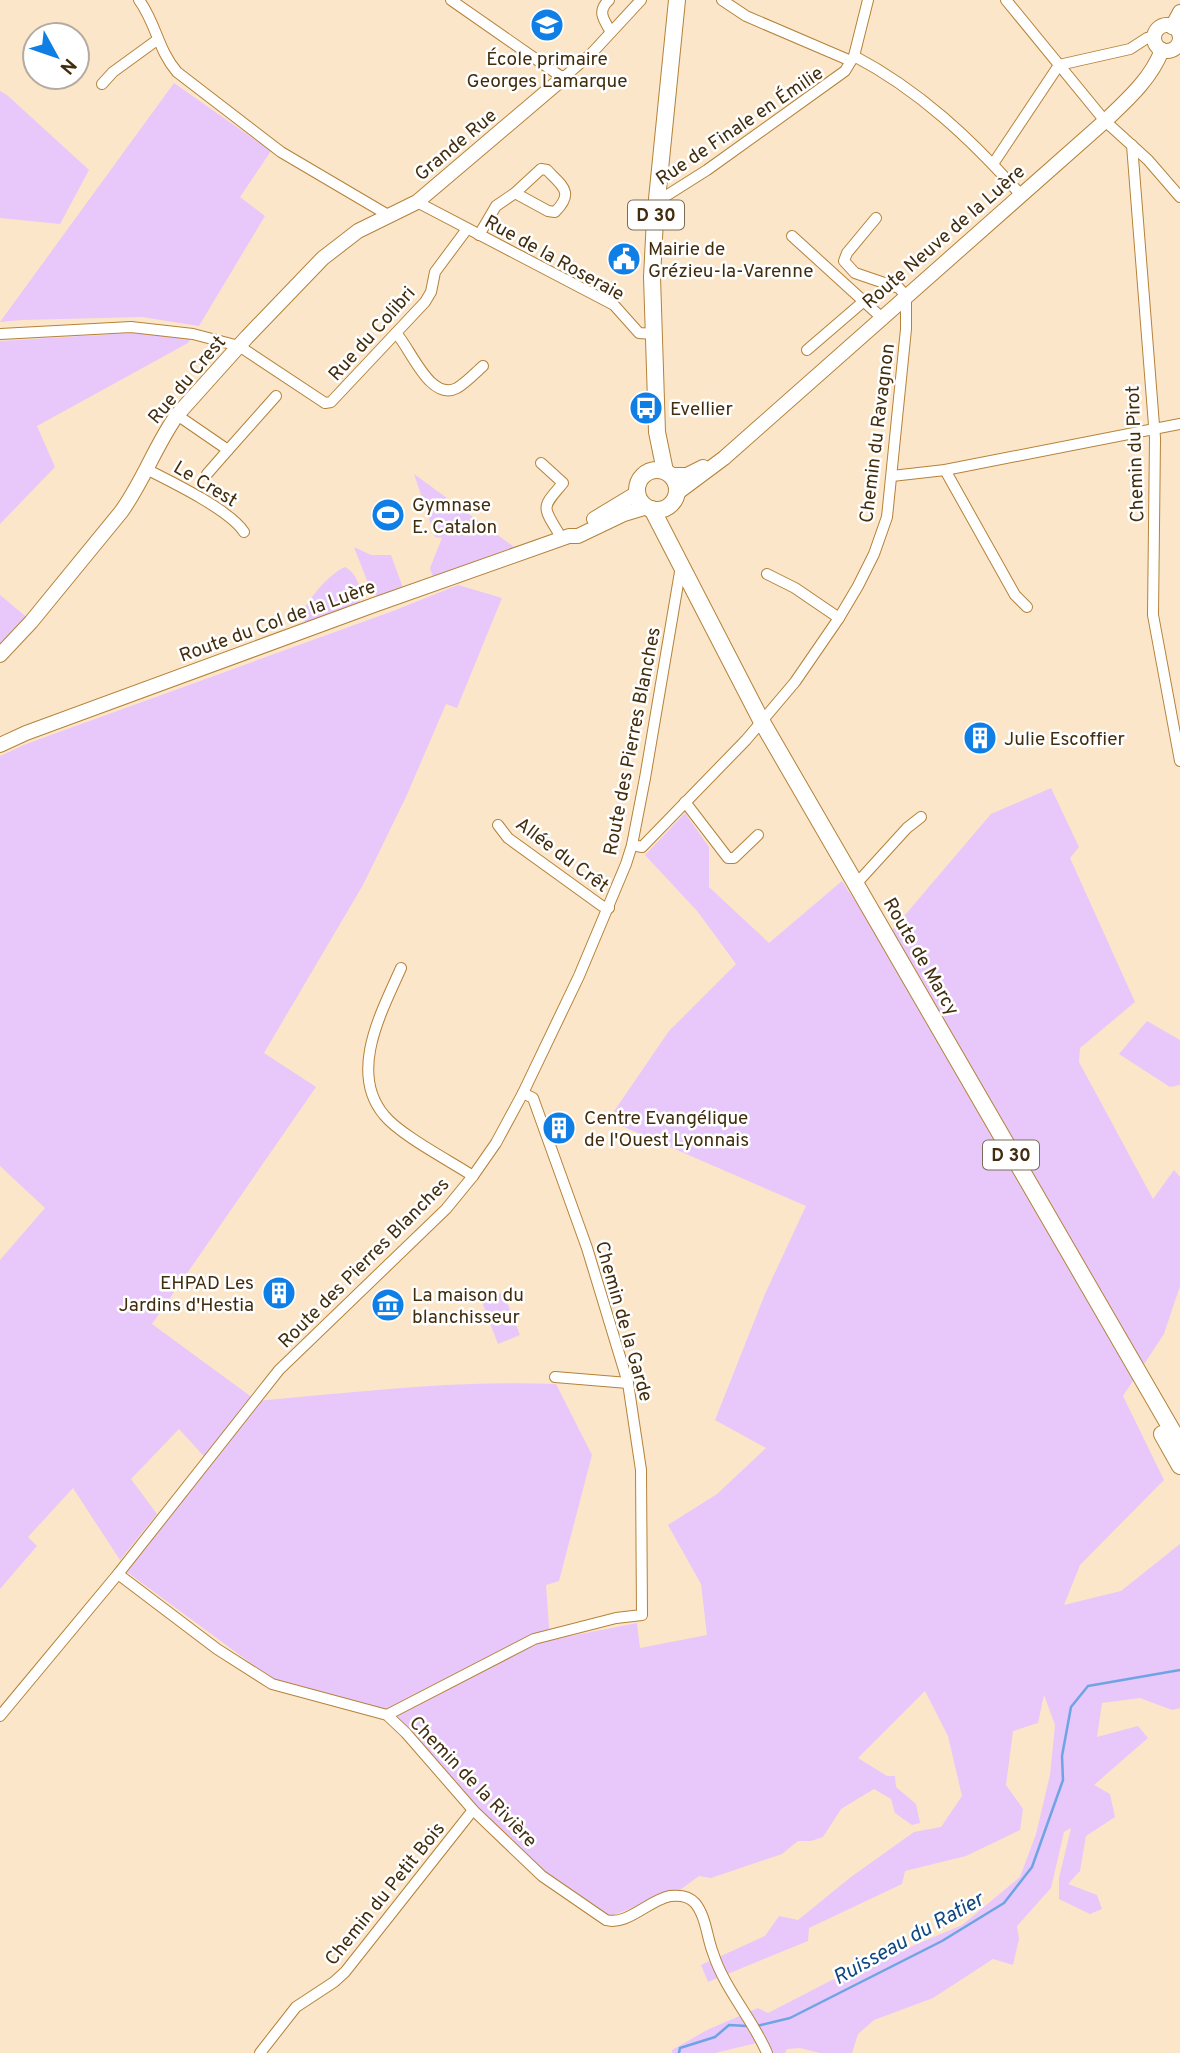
<svg xmlns="http://www.w3.org/2000/svg" width="1180" height="2053" viewBox="0 0 1180 2053" font-family="Overpass,sans-serif">
	<style>
		.green { fill: #e8c7fa }
		.lines { fill: none; stroke-linecap: round; stroke-linejoin: round }
		.stream { stroke: #6ea4e4; stroke-width: 2.5 }
		.street-casing { stroke: #b58239; stroke-width: 12 }
		.secondary-casing { stroke: #b58239; stroke-width: 16 }
		.primary-casing { stroke: #b58239; stroke-width: 18 }
		.street { stroke: #fff; stroke-width: 10 }
		.secondary { stroke: #fff; stroke-width: 14 }
		.primary { stroke: #fff; stroke-width: 16 }
		.labels { text-anchor: middle; stroke-width: 5; stroke-linejoin: round; paint-order: stroke }
		.shield { fill: #fff; stroke: #7b6c56; stroke-width: 2 }
		.shield-label { font-size: 18px; font-weight: bold; fill: #422d0e }
		.poi-label { font-size: 19px; fill: #422d0e; stroke: #fff; text-anchor: start }
		.street-label { font-size: 19px; fill: #422d0e; stroke: #fff }
		.water-label { font-size: 21px; font-style: italic; fill: #104882; stroke: #fff }
	</style>
	<rect width="100%" height="100%" fill="#fce6ca"/>
	<g class="green">
		<polygon points="174,83 271,151 240,197 265,216 199,326 142,317 22,320 0,322"/>
		<polygon points="0,91 7,95 89,170 60,224 0,218"/>
		<polygon points="131,333 191,338 188,343 37,426 55,467 0,524 0,341"/>
		<polygon points="414,474 514,547 433,577 430,568 442,538 435,537"/>
		<polygon points="354,547 371,555 391,555 403,588 379,598 370,588"/>
		<path d="M345 567C358 574 362 590 359 604L307 623 301 619C303 603 330 573 345 567Z"/>
		<path d="M458 585 502 598 457 708 446 704 406 797 363 885 264 1053 316 1087 152 1324 257 1401C357 1392 456 1380 556 1384L592 1455 559 1581 546 1585 550 1640 637 1623 640 1648 707 1635 701 1584 668 1525 717 1494 766 1448 715 1420 765 1294 806 1206 608 1120 669 1031 736 964 698 912 645 855 685 813 709 847V887L769 943 842 881 882 942 991 814 1051 788 1079 847 1070 858 1135 1002 1080 1048 1079 1062 1153 1199 1174 1170 1180 1177V1286L1164 1334 1123 1396 1164 1480 1080 1565 1064 1605 1121 1591 1180 1544V1708L1172 1710 1140 1698 1102 1703 1097 1737 1138 1726 1148 1738 1094 1785 1110 1794 1115 1817 1086 1836 1080 1871 1068 1884 1097 1895 1102 1909 1090 1914 1059 1899V1878L1071 1828 1064 1832 1051 1888 1017 1926 1019 1939 1013 1965 993 1959 933 1998 874 2020 858 2034 852 2053H820L800 2048 787 2049 785 2053H769L765 2041 715 2053H672V2050L707 2030 758 2008 768 2013 830 1981 962 1925 1020 1877 1036 1834 1050 1775 1055 1725 1044 1695 1038 1723 1013 1731 1006 1785 1023 1809 1020 1830 966 1856 905 1871 902 1884 809 1928 808 1941 708 1982 701 1965 765 1936 779 1916 798 1920 851 1877 914 1832 941 1827 962 1796 948 1736 925 1691 858 1758 887 1776H895L896 1787 916 1804 920 1823 912 1825 895 1813 891 1799 874 1789 841 1809 823 1837 811 1841H798L782 1854 711 1878 699 1876 680 1890 608 1917 544 1874 475 1806 389 1713 271 1678 127 1572 211 1464 179 1429 131 1479 157 1514 120 1560 73 1488 28 1537 37 1546 0 1589V1260L45 1208 0 1166V756L26 744 393 611Z"/>
		<polygon points="0,595 30,620 0,650"/>
		<polygon points="1147,1021 1180,1040 1180,1085 1170,1087 1119,1054"/>
		<polygon points="503,1292 520,1335 498,1344 482,1302"/>
	</g>
	<g class="lines">
		<g class="stream">
			<polyline points="757,2026 790,2018 942,1941 1004,1903 1032,1867 1063,1780 1062,1756 1071,1707 1088,1686 1180,1670"/>
			<polyline points="679,2053 680,2048 715,2037 729,2025 747,2026"/>
		</g>
		<defs>
			<g id="street">
				<path d="M139 0C156 23 158 50 177 72L281 152 388 215"/>
				<polyline points="451,0 563,78 591,54 641,0"/>
				<path d="M609 0C597 11 603 19 611 32"/>
				<polyline points="722,0 746,16 851,61"/>
				<polyline points="1006,0 1105,121 1148,160 1180,197"/>
				<path d="M854 56C919 90 971 139 1020 194"/>
				<polyline points="1059,65 1130,49 1147,38 1154,36"/>
				<polyline points="102,84 113,72 157,40"/>
				<polyline points="1132,145 1155,438 1153,615 1180,761"/>
				<polyline points="993,164 1059,65"/>
				<polyline points="658,201 707,170 845,71 854,56 868,0"/>
				<polyline points="417,202 614,305 639,333 654,334"/>
				<path d="M479 235 496 206 515 193 548 211 555 212C575 192 562 186 547 170L541 169 515 193"/>
				<polyline points="792,236 881,317"/>
				<path d="M396 333C411 349 430 402 457 388 466 383 475 373 483 366"/>
				<polyline points="0,334 131,327 193,334 239,346 325,403 331,402 425,302 431,292 435,272 467,229"/>
				<polyline points="807,350 864,301"/>
				<polyline points="177,415 228,450 207,474"/>
				<polyline points="228,450 276,396"/>
				<path d="M541 463 563 483C543 507 541 505 558 532"/>
				<path d="M146 469C170 481 230 510 244 532"/>
				<polyline points="945,470 1015,595 1027,607"/>
				<polyline points="892,476 945,470 1180,424"/>
				<polyline points="767,574 795,588 839,618"/>
				<polyline points="685,802 728,858 734,858 758,835"/>
				<polyline points="498,825 508,838 602,906 609,908"/>
				<polyline points="632,845 642,847 746,740 795,682 839,618 858,586 874,554 887,517 906,329 906,296 899,288 855,273 844,261 847,253 876,218"/>
				<polyline points="856,884 907,828 921,817"/>
				<path d="M401 968C382 1011 348 1072 384 1115 400 1135 450 1161 473 1176"/>
				<polyline points="555,1377 628,1383"/>
				<path d="M118 1574 217 1649 272 1684 387 1715 406 1733 473 1810 542 1876 606 1920C627 1926 649 1900 670 1896 679 1895 689 1896 695 1903 706 1916 707 1938 713 1953 725 1990 752 2018 767 2053"/>
				<polyline points="387,1715 534,1639 616,1618 642,1615 641,1470 628,1383 587,1248 533,1098 523,1093"/>
				<polyline points="0,1716 118,1574 279,1370 446,1209 473,1176 496,1143 523,1093 579,976 626,864 632,845 645,778 681,566"/>
				<polyline points="260,2053 296,2007 334,1982 345,1972 473,1810"/>
			</g>
			<g id="secondary">
				<circle cx="1167" cy="38" r="13"/>
				<polyline points="1172,27 1180,12"/>
				<polyline points="671,475 687,475 703,467"/>
				<path d="M677 493 724 458 1105 121C1127 100 1151 79 1162 50"/>
				<polyline points="594,519 637,493"/>
				<path d="M0 655 31 622 121 512C143 482 155 446 177 415L247 337 323 258 358 231 417 202 563 78"/>
				<polyline points="0,745 26,733 374,605 569,536 578,536 624,514 647,507"/>
			</g>
			<g id="primary">
				<circle cx="657" cy="490" r="20"/>
				<polyline points="665,471 657,432 652,277 655,219 677,0"/>
				<polyline points="652,509 762,722 1180,1444"/>
				<polyline points="1162,1434 1180,1466"/>
			</g>
		</defs>
		<use href="#street" class="street-casing"/>
		<use href="#secondary" class="secondary-casing"/>
		<use href="#primary" class="primary-casing"/>
		<use href="#street" class="street"/>
		<use href="#secondary" class="secondary"/>
		<use href="#primary" class="primary"/>
	</g>
	<defs>
		<symbol id="school-disc" viewBox="-11 -11 22 22"><circle r="9.5" fill="#0f7ee5" stroke="#fff"/><path d="M0-5L7-2L0 1L-7-2ZM-4 1L0 2.5L4 1V4Q0 6-4 4Z" fill="#fff"/></symbol>
		<symbol id="civic-disc" viewBox="-11 -11 22 22"><circle r="9.5" fill="#0f7ee5" stroke="#fff"/><path d="M-.6-6.5H3V-4.5H.6V-3L4-1V1h2V6H-6V1h2V-1L-.6-3ZM-1.2 2.5V6h2.4V2.5Z" fill="#fff"/></symbol>
		<symbol id="bus-disc" viewBox="-11 -11 22 22"><circle r="9.5" fill="#0f7ee5" stroke="#fff"/><path d="M-5-6H5V4H4V6H2V4H-2V6H-4V4H-5ZM-3.5-4V0h7V-4ZM-3.5 1.2v1.5H-2V1.2ZM2 1.2v1.5H3.5V1.2Z" fill="#fff"/></symbol>
		<symbol id="stadium-disc" viewBox="-11 -11 22 22"><circle r="9.5" fill="#0f7ee5" stroke="#fff"/><path d="M0-5a6.5 5 0 1 0 0 10a6.5 5 0 1 0 0-10ZM-3.5-1.8h7v3.6h-7Z" fill="#fff"/></symbol>
		<symbol id="building-disc" viewBox="-11 -11 22 22"><circle r="9.5" fill="#0f7ee5" stroke="#fff"/><path d="M-4-6H4V6H1V3H-1V6H-4ZM-2.5-4.3h1.7v1.8h-1.7ZM.8-4.3h1.7v1.8H.8ZM-2.5-1h1.7V.8h-1.7ZM.8-1h1.7V.8H.8Z" fill="#fff"/></symbol>
		<symbol id="museum-disc" viewBox="-11 -11 22 22"><circle r="9.5" fill="#0f7ee5" stroke="#fff"/><path d="M0-6L6-3V-2H-6V-3ZM-5-1h2V3h-2ZM-1-1h2V3h-2ZM3-1h2V3H3ZM-6 4H6V6H-6Z" fill="#fff"/></symbol>
	</defs>
	<g fill-rule="evenodd">
		<use href="#school-disc" x="528" y="6" width="38" height="38"/>
		<use href="#civic-disc" x="605" y="240" width="38" height="38"/>
		<use href="#bus-disc" x="627" y="389" width="38" height="38"/>
		<use href="#stadium-disc" x="369" y="496" width="38" height="38"/>
		<use href="#building-disc" x="961" y="719" width="38" height="38"/>
		<use href="#building-disc" x="540" y="1109" width="38" height="38"/>
		<use href="#building-disc" x="260" y="1274" width="38" height="38"/>
		<use href="#museum-disc" x="369" y="1286" width="38" height="38"/>
	</g>
	<g class="labels">
		<g class="shield">
			<rect x="628" y="200.5" width="56" height="29" rx="5"/>
			<rect x="983" y="1140.5" width="56" height="29" rx="5"/>
		</g>
		<g class="shield-label">
			<text x="656" y="221">D 30</text>
			<text x="1011" y="1161">D 30</text>
		</g>
		<g class="poi-label">
			<text x="547" y="65" text-anchor="middle">École primaire<tspan x="547" dy="22">Georges Lamarque</tspan></text>
			<text x="648" y="255">Mairie de<tspan x="648" dy="22">Grézieu-la-Varenne</tspan></text>
			<text x="670" y="415">Evellier</text>
			<text x="412" y="511">Gymnase<tspan x="412" dy="22">E. Catalon</tspan></text>
			<text x="1004" y="745">Julie Escoffier</text>
			<text x="584" y="1124">Centre Evangélique<tspan x="584" dy="22">de l'Ouest Lyonnais</tspan></text>
			<text x="254" y="1289" text-anchor="end">EHPAD Les<tspan x="254" dy="22">Jardins d'Hestia</tspan></text>
			<text x="412" y="1301">La maison du<tspan x="412" dy="22">blanchisseur</tspan></text>
		</g>
		<g class="street-label">
			<text transform="translate(739 125) rotate(-34)" y="7">Rue de Finale en Émilie</text>
			<text transform="translate(455 144) rotate(-40)" y="7">Grande Rue</text>
			<text transform="translate(943 236) rotate(-41)" y="7">Route Neuve de la Luère</text>
			<text transform="translate(555 257) rotate(29)" y="7">Rue de la Roseraie</text>
			<text transform="translate(371 333) rotate(-48)" y="7">Rue du Colibri</text>
			<text transform="translate(186 379) rotate(-50)" y="7">Rue du Crest</text>
			<text transform="translate(876 433) rotate(-83)" y="7">Chemin du Ravagnon</text>
			<text transform="translate(1134 454) rotate(-92)" y="7">Chemin du Pirot</text>
			<text transform="translate(206 483) rotate(31)" y="7">Le Crest</text>
			<text transform="translate(277 620) rotate(-20)" y="7">Route du Col de la Luère</text>
			<text transform="translate(631 741) rotate(-79)" y="7">Route des Pierres Blanches</text>
			<text transform="translate(563 854) rotate(37)" y="7">Allée du Crêt</text>
			<text transform="translate(922 956) rotate(60)" y="7">Route de Marcy</text>
			<text transform="translate(363 1262) rotate(-45)" y="7">Route des Pierres Blanches</text>
			<text transform="translate(625 1321) rotate(74)" y="7">Chemin de la Garde</text>
			<text transform="translate(474 1781) rotate(46)" y="7">Chemin de la Rivière</text>
			<text transform="translate(384 1893) rotate(-51)" y="7">Chemin du Petit Bois</text>
		</g>
		<g class="water-label">
			<text transform="translate(908 1938) rotate(-29)" y="7">Ruisseau du Ratier</text>
		</g>
	</g>
	<g transform="translate(56 56) rotate(130)"><circle r="33" fill="#ffffff" stroke="#b3ab9f" stroke-width="2"/>
	<path d="M0-5L12 26L0 18L-12 26Z" fill="#0f7ee5"/>
	<text y="-10" font-size="19" font-weight="bold" text-anchor="middle" fill="#422d0e">N</text>
	</g>
</svg>
